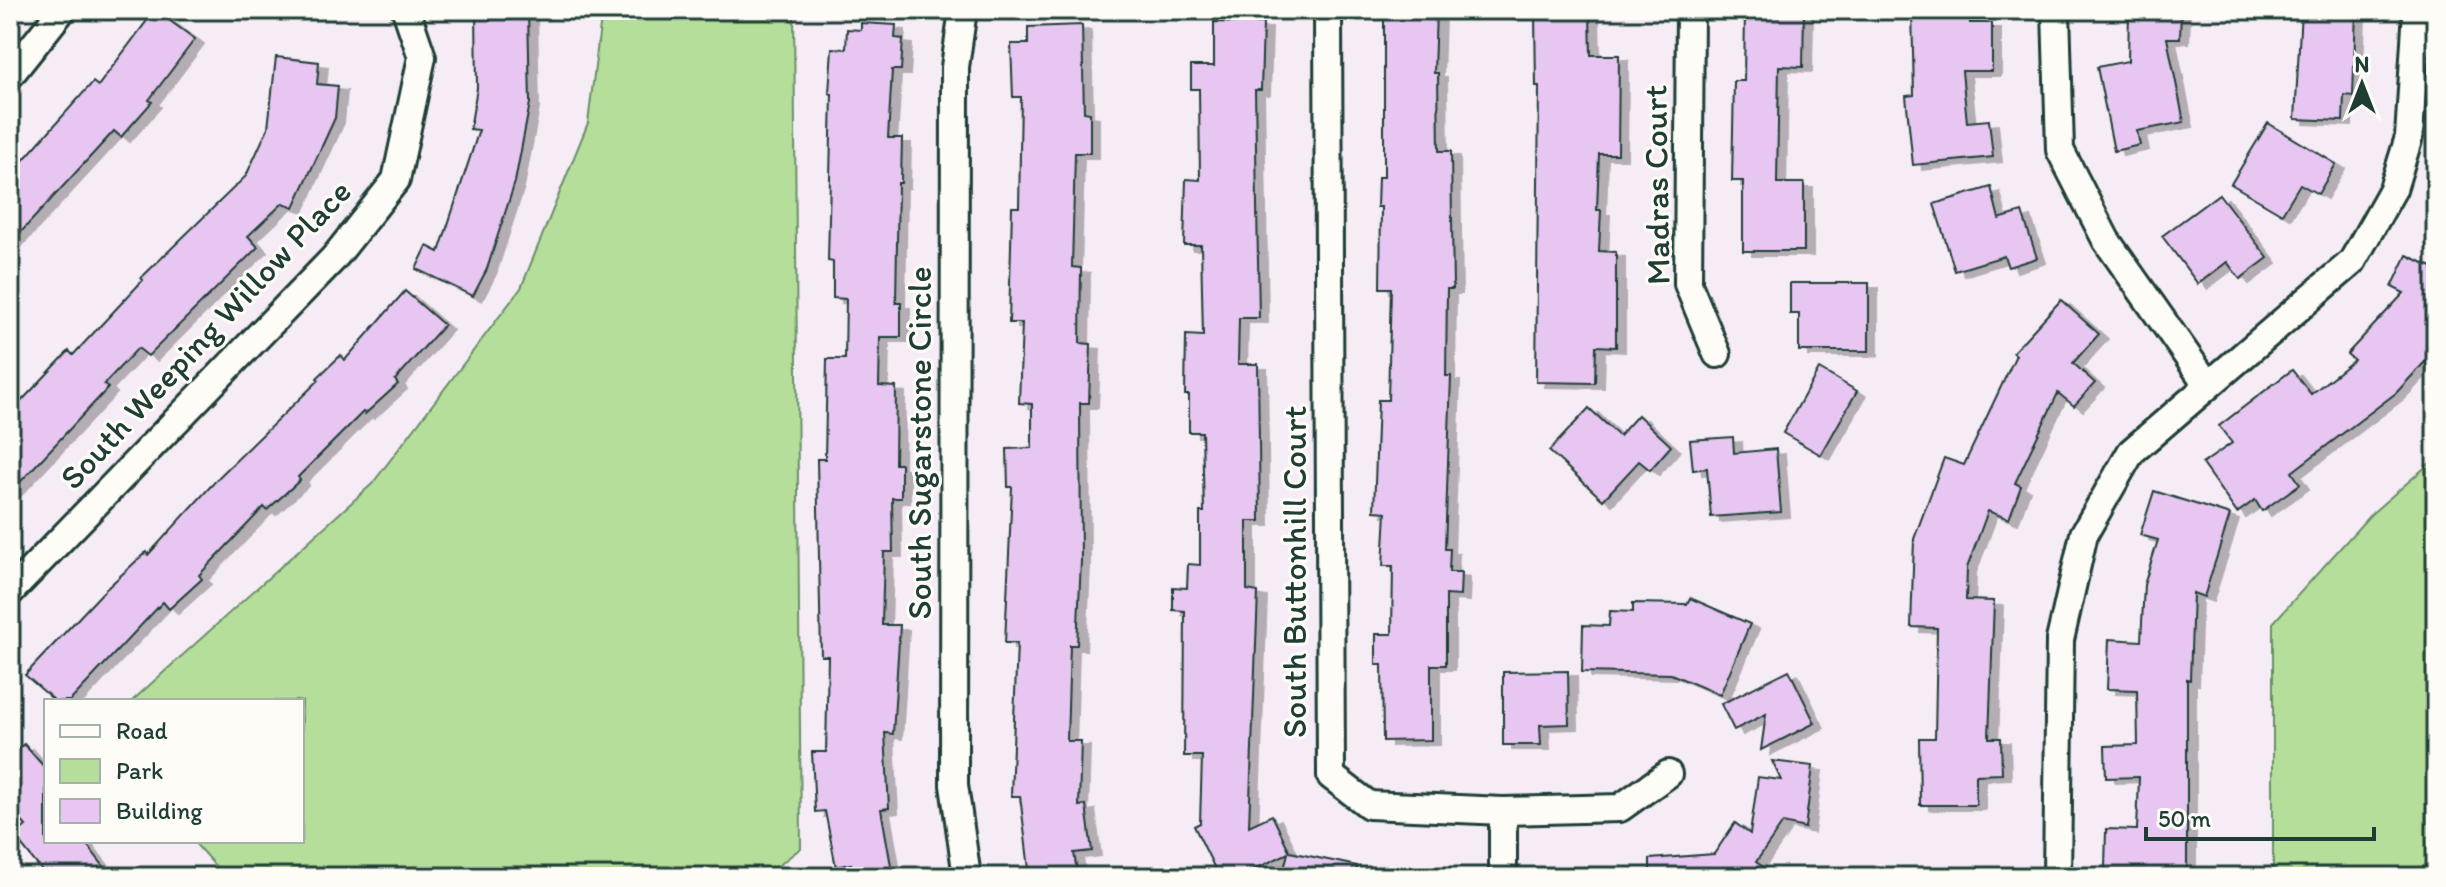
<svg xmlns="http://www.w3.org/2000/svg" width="2446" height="887" viewBox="0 0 2446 887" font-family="Itim,sans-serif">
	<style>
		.green { fill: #b5de9b; stroke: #6a8e68; stroke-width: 2 }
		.building { fill: #e7c6f2; stroke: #1f3d34; stroke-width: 2; filter: url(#shadow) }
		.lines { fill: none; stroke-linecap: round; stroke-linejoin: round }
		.minor-casing { stroke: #1f3d34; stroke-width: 32 }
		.minor { stroke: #fdfcf7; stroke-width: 26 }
		.labels { text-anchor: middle; stroke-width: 6; stroke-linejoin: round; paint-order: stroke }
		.street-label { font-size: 34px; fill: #1f3d34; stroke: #fdfcf7 }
	</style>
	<defs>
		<filter id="shadow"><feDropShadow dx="9" dy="5" stdDeviation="0" flood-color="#0004"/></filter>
	</defs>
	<rect width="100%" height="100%" fill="#f6ecf6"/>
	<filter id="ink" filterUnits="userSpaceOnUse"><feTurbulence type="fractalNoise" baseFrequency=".0125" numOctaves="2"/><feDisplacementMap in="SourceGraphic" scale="16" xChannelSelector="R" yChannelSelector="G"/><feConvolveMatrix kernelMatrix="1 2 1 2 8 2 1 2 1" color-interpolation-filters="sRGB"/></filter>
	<g filter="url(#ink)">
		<g class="green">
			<polygon points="602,10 794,10 801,848 763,877 225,877 193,841 302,841 302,701 132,701 372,484 521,288 588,123"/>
			<polygon points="2436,458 2436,877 2273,877 2273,623 2370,515"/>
		</g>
		<g class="building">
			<polygon points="155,10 195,39 149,100 152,102 121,137 114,131 10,244 10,175 93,82 98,86"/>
			<polygon points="476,10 528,10 530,103 515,182 487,269 473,296 416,269 427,246 439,252 479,130 470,129 477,88"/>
			<polygon points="1384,10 1436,10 1434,73 1438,73 1439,151 1451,151 1453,289 1447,289 1446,376 1451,376 1445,549 1450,549 1449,572 1461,572 1460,596 1446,595 1446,665 1431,665 1431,740 1383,741 1382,665 1376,665 1376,634 1392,634 1393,566 1383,566 1386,512 1374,511 1378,400 1388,400 1391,288 1380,288 1381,207 1377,207 1378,177 1384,177"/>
			<polygon points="1745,10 1804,10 1803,67 1779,66 1777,183 1804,183 1804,251 1743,251 1743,181 1732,181 1734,81 1744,81"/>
			<polygon points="1912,10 1970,10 1970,23 1992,23 1992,71 1962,71 1967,122 1989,120 1993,157 1913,165 1906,96 1914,95"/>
			<polygon points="2129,10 2181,10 2180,38 2167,38 2184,122 2137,131 2140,145 2114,151 2097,67 2128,61"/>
			<polygon points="2301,10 2356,10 2353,96 2344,95 2343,121 2295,119"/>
			<polygon points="1590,14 1591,55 1619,55 1618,154 1599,154 1597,210 1601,210 1599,251 1616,252 1616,347 1596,346 1595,383 1536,382 1539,86 1536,86 1535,15"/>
			<polygon points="1214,22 1263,23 1261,90 1255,90 1259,318 1239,318 1238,364 1258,364 1260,521 1247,521 1247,590 1258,592 1249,826 1272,815 1290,852 1357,866 1356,877 1282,877 1288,853 1239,877 1219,877 1194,826 1200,823 1202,756 1184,756 1185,611 1173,610 1173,587 1187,588 1188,564 1200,565 1200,512 1204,512 1202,432 1189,432 1189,395 1185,395 1186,335 1203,336 1201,245 1184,245 1186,179 1200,180 1199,89 1191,89 1191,66 1214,66"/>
			<polygon points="861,23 896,25 895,38 903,39 901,70 892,70 888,138 902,138 901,183 898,183 896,303 901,303 901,337 880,337 879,386 896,387 895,464 901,464 901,498 892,498 893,552 884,552 882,625 900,625 893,734 885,733 889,808 881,809 893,877 853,877 851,864 836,867 825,811 815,812 812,752 826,752 828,656 821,656 817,459 825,459 827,359 845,359 846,299 833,298 833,262 828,261 832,94 829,93 832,48 846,49 847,29 861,30"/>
			<polygon points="1082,25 1084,112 1090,113 1090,153 1075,153 1072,267 1081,268 1080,343 1091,344 1089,403 1080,403 1081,561 1077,645 1070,645 1067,741 1081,741 1079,806 1086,805 1092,851 1074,853 1078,877 1030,877 1020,796 1011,796 1017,643 1005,643 1012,487 1008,487 1007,449 1032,448 1032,404 1019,403 1022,323 1009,323 1012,207 1019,207 1021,97 1013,97 1011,44 1028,44 1028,27"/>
			<polygon points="276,57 319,62 317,84 338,86 335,118 294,207 283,203 248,236 258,247 148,356 138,348 104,384 108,388 10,493 10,413 69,351 73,355 143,280 141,278 246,176 268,128"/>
			<polygon points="2268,123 2336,164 2318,194 2300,184 2282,214 2231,184"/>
			<polygon points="1991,187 1999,219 2022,212 2037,258 2008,267 2004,256 1955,271 1934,204"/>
			<polygon points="2219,194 2268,258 2240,279 2227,262 2198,284 2162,236"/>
			<polygon points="2407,255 2436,269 2436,350 2396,393 2292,472 2300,484 2262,511 2255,500 2237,513 2202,464 2232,443 2219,426 2292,370 2311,394 2354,360 2347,354 2404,293 2392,287"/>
			<polygon points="1790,283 1869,283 1869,351 1799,351 1799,314 1790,314"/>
			<polygon points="405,291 444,325 395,380 398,384 365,414 363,412 298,477 300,480 267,510 264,507 199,575 202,579 169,609 163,602 70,701 55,701 25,675 103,592 146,552 148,555 220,476 319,380 317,378 341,355 345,360"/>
			<polygon points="2061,300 2099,334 2073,363 2095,383 2074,406 2058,393 2015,483 2021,486 2009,519 1988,511 1967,568 1966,600 1994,601 1989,738 2001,738 2002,774 1976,775 1976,805 1920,805 1919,738 1935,738 1937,628 1911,627 1914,539 1944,458 1964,465 2016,355 2013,352"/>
			<polygon points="1819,369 1857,391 1821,455 1783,433"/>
			<polygon points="1589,408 1619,436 1638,415 1671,446 1650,470 1639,461 1603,500 1549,451"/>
			<polygon points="1733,437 1734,453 1776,449 1781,512 1711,517 1707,468 1693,470 1690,440"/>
			<polygon points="2154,491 2230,515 2204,597 2193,593 2190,680 2187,679 2187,872 2105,870 2106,829 2137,830 2139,777 2106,778 2105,746 2138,745 2137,690 2107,689 2109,639 2141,641 2144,585 2158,540 2140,535"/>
			<polygon points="1690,598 1750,624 1720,695 1671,674 1582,672 1583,625 1609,626 1610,611 1633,612 1633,603 1687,604"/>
			<polygon points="1789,670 1815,723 1761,750 1766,714 1734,730 1721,704"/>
			<polygon points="1568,671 1569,724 1540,725 1541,745 1503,745 1503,672"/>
			<polygon points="24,744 46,769 46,841 84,841 112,877 47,877 14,836 26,826 10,808 10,756"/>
			<polygon points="1772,761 1813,766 1805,828 1783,823 1756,862 1778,877 1650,877 1650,859 1714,854 1735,823 1750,834 1758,777 1781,780"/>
		</g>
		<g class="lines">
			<defs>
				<g id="minor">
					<polyline points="963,10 955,67 954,785 967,877"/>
					<polyline points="1328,10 1331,776 1369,805 1503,811 1620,808 1668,774"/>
					<polyline points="1690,10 1688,284 1717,354"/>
					<polyline points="2056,10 2060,150 2106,240 2207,384"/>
					<polyline points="10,75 62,10"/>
					<polyline points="10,592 334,258 396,180 422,57 406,10"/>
					<polyline points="1503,811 1503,877"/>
					<polyline points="2057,877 2060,640 2084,534 2131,452 2352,262 2393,189 2409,137 2417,10"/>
				</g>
			</defs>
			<use href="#minor" class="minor-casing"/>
			<use href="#minor" class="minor"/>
		</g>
	</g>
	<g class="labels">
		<g class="street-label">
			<text transform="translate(1656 185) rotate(-91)" y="12">Madras Court</text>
			<text transform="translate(205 334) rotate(-47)" y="12">South Weeping Willow Place</text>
			<text transform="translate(919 443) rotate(-90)" y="12">South Sugarstone Circle</text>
			<text transform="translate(1294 572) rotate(-90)" y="12">South Buttonhill Court</text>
		</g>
	</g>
	<rect width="2446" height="887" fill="none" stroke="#fdfcf7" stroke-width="40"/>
	<rect x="20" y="20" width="2406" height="847" fill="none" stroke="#1f3d34" stroke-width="3" filter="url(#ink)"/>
	<rect x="44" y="699" width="260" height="144" fill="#fdfcf7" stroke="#a4b0a9" stroke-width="2"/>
	<rect x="60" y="725" width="40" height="12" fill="#fdfcf7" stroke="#a4b0a9" stroke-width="2"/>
	<text x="116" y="739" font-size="24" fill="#1f3d34">Road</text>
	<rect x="60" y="759" width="40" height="24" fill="#b5de9b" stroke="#a4b0a9" stroke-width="2"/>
	<text x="116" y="779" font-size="24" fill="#1f3d34">Park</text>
	<rect x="60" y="799" width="40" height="24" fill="#e7c6f2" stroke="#a4b0a9" stroke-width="2"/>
	<text x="116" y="819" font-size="24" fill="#1f3d34">Building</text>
	<g transform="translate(2362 84)" stroke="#fdfcf7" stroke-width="6" paint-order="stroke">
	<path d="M0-6L14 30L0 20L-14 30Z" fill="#1f3d34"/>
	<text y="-12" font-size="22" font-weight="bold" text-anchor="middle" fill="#1f3d34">N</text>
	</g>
	<path d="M2146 827v12h228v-12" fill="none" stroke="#1f3d34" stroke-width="4"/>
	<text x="2158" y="827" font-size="24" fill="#1f3d34" stroke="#fdfcf7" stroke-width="6" paint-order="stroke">50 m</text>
</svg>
